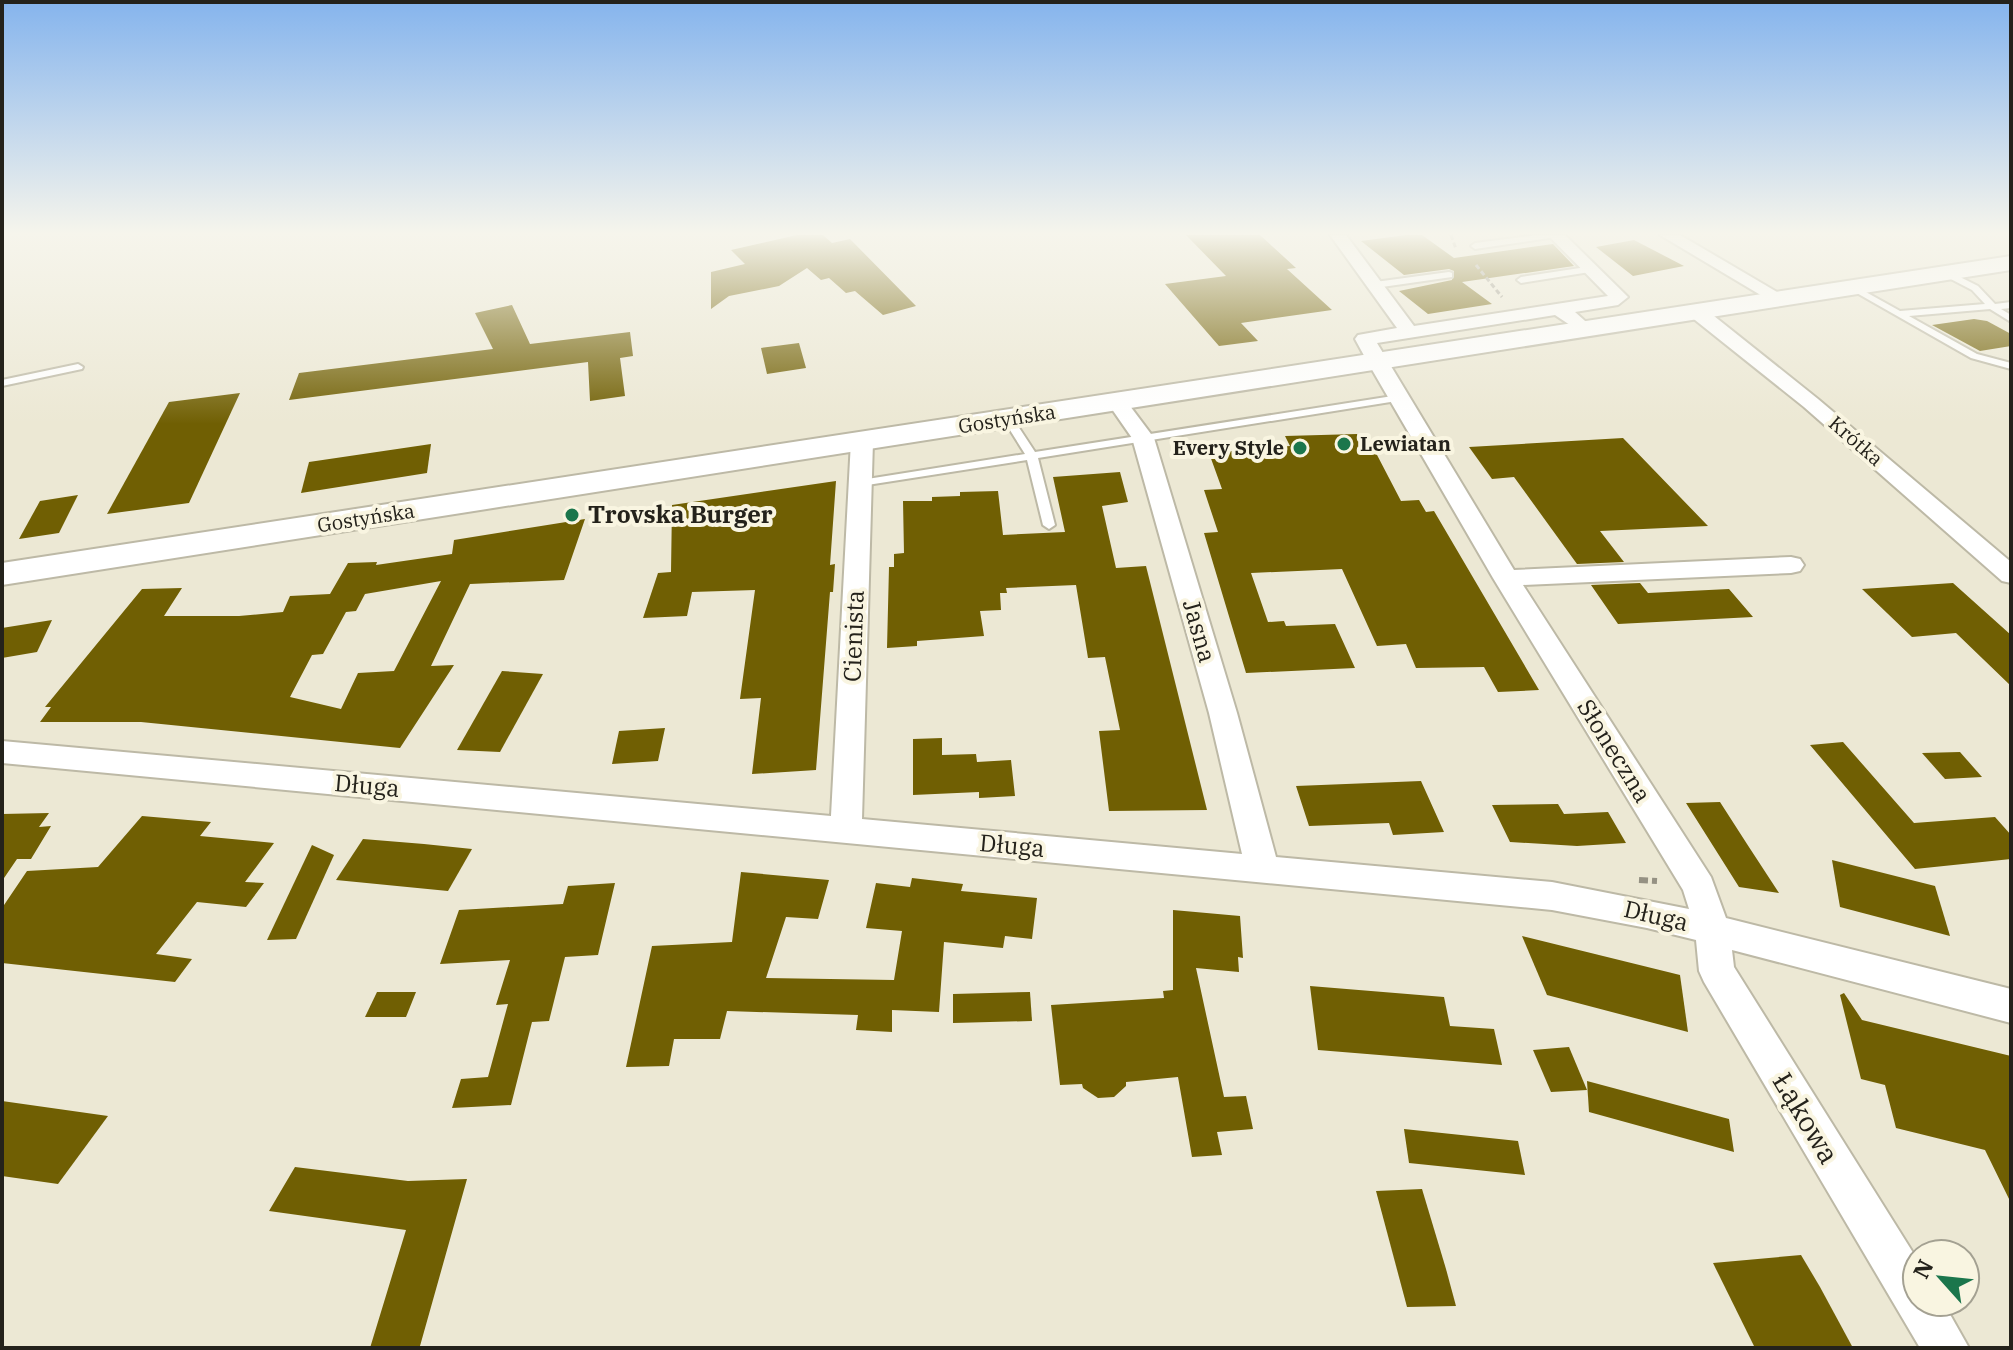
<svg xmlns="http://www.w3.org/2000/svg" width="2013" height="1350" viewBox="0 0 2013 1350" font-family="'IBM Plex Serif',serif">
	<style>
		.building { fill: #705f03; fill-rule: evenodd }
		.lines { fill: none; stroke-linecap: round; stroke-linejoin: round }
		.service-casing { stroke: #bdb9a6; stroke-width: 4 }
		.minor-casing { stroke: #bdb9a6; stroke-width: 4 }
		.secondary-casing { stroke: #bdb9a6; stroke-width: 4 }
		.path-far1 { stroke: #959183; stroke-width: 3; stroke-dasharray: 5 3; stroke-linecap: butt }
		.path { stroke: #959183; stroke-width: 6; stroke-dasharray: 9 4; stroke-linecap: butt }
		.service { fill: #fff; fill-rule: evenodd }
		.minor { fill: #fff; fill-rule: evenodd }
		.secondary { fill: #fff; fill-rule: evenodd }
		.poi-dot { fill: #1b764c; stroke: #f9f5e1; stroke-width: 3 }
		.labels { text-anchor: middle; stroke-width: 8; stroke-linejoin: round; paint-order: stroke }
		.far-street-label { font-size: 20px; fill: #24221b; stroke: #f9f5e1 }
		.far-poi-label { font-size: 20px; font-weight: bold; fill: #24221b; stroke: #f9f5e1; text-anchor: start }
		.poi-label { font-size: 24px; font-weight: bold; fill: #24221b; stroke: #f9f5e1; text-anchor: start }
		.street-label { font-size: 24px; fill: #24221b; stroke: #f9f5e1 }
		.near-street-label { font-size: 28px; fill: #24221b; stroke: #f9f5e1 }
	</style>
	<rect width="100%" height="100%" fill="#ece8d4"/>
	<g class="building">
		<polygon points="797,235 823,235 832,243 850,239 916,306 883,315 855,291 846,293 829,278 821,280 807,268 779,286 729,296 711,309 711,272 745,264 731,250"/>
		<polygon points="1186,235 1260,235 1296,268 1287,269 1332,310 1241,323 1258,341 1219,346 1165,284 1226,276"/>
		<polygon points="1406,235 1422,235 1454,258 1553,244 1574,266 1462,282 1492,304 1428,314 1399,291 1452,280 1454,271 1449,269 1404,275 1361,241"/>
		<polygon points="1634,240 1684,266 1633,276 1596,247"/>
		<polygon points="512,305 530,344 630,332 633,356 620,358 625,396 590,401 588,362 289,400 299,373 493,349 475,313"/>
		<polygon points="1974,319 1987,321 2011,334 2011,346 1980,351 1932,325"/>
		<polygon points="799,343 806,368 767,374 761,348"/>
		<polygon points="240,393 189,503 107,514 169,402"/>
		<polygon points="1357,434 1367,453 1376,453 1401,501 1419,500 1426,512 1434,511 1539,690 1498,692 1484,667 1416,668 1406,644 1377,646 1342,569 1251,573 1268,622 1284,621 1286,626 1335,624 1355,668 1246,673 1204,533 1218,532 1204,490 1222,489 1209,453 1290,446 1285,436"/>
		<polygon points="1623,438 1708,526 1600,531 1624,562 1577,564 1514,477 1492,479 1469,447"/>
		<polygon points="431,444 427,473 301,493 309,462"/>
		<polygon points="1120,472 1128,502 1102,506 1116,568 1146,566 1207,810 1109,811 1099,731 1120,730 1105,657 1088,658 1076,585 1006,588 1007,593 1000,593 1001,610 980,611 984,636 917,641 917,646 887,648 889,567 894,567 894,554 904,553 903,501 932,501 932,497 960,496 960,492 998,491 1003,535 1065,532 1053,477"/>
		<polygon points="836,481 830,565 835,564 833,592 830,592 816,770 752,774 761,698 740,699 755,590 692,592 687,616 643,618 658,573 671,572 672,505"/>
		<polygon points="78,495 59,533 19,539 40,501"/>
		<path d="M585 519 564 580 470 584 431 666 454 665 400 748 141 722H40L51 707H45L142 589 182 588 164 616H239L283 612 290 596 330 594 348 563 377 562 376 565 452 554 454 540ZM441 581 394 671 358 673 341 709 290 697 312 655 323 654 346 612 356 611 365 594Z"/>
		<polygon points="1640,583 1648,593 1729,589 1753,617 1618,624 1591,585"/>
		<polygon points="1953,583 2011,635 2011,686 1956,633 1912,637 1862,589"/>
		<polygon points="52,620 37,652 2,658 2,628"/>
		<polygon points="502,671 543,674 500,752 457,750"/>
		<polygon points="665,728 658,761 612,764 619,731"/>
		<polygon points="942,738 942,755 976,754 977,762 1011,760 1015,796 979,798 979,792 913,795 913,739"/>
		<polygon points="1843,742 1914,823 1995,817 2011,835 2011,859 1915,869 1810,745"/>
		<polygon points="1960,752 1982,777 1945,779 1922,753"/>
		<polygon points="1421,781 1444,832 1393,835 1389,823 1309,826 1296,786"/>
		<polygon points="1720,802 1747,844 1779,893 1739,887 1686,803"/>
		<polygon points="1558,804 1564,814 1608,812 1626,843 1577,846 1510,842 1492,805"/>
		<polygon points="49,813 39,827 51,826 31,859 17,859 2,881 2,814"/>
		<polygon points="142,816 211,822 200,836 274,843 245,882 264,883 246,907 197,902 156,954 192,959 175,982 2,963 2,908 27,871 98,867"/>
		<polygon points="363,839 424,844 472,849 448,891 336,880"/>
		<polygon points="312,845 334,855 296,939 267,940"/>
		<polygon points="1832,860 1935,886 1950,936 1840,907"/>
		<polygon points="741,872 829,880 818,919 786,917 766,978 894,980 902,931 866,928 876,883 910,887 912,878 963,884 961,891 1037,898 1032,939 1005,936 1003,948 944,942 939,1012 892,1010 892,1032 856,1030 858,1015 727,1011 720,1039 674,1039 669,1066 626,1067 652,946 732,942"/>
		<polygon points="615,883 598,955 565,957 549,1021 532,1022 511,1105 452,1108 461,1079 488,1077 508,1004 496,1005 510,960 440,964 459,910 563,904 568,886"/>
		<polygon points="1173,910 1240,916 1243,958 1238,957 1239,972 1196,968 1224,1097 1246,1096 1253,1129 1217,1132 1222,1155 1192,1157 1178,1077 1126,1082 1126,1086 1114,1097 1098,1098 1083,1088 1082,1084 1060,1085 1051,1005 1164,998 1163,991 1173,990"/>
		<polygon points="1522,936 1680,975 1688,1032 1547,995"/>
		<polygon points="1310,986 1444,997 1450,1026 1494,1029 1502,1065 1318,1050"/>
		<polygon points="377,992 416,992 406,1017 365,1017"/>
		<polygon points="1030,992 1032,1021 953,1023 953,994"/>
		<polygon points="1844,993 1862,1020 2011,1056 2011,1203 1985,1150 1896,1128 1885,1085 1861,1079 1840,995"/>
		<polygon points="1569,1047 1587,1090 1551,1092 1533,1050"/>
		<polygon points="1587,1081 1729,1119 1734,1152 1589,1112"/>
		<polygon points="2,1101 108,1116 58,1184 2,1176"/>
		<polygon points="1404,1129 1518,1141 1525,1175 1409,1163"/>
		<polygon points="295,1167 408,1181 467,1179 420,1346 370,1348 406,1230 269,1211"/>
		<polygon points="1422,1189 1446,1269 1456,1306 1407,1307 1376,1191"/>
		<polygon points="1801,1255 1820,1287 1853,1348 1755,1348 1713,1263"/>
	</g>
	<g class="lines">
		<defs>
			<g id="service">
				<polygon points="1538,235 1560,235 1556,237 1475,249 1471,246 1475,243"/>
				<polygon points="1593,266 1596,267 1596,271 1521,283 1517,280 1521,277"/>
				<polygon points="1946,270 1978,286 1995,304 2011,302 2011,308 2001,309 2011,315 2011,322 1990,309 1909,316 1977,354 2011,363 2011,369 1971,358 1848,288 1855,286 1900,311 1985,304 1972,290 1943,275 1943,271"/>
				<polygon points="1449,272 1452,273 1452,277 1375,288 1371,285 1375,282"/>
				<polygon points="78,364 83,367 82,369 2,386 2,380"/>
				<polygon points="1399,395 1404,398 1403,400 1038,458 1055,525 1049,529 1043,525 1027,460 861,486 855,483 861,480 1025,454 1003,419 1008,416 1012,417 1035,452"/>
			</g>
			<g id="minor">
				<polygon points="1330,235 1346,235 1414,326 1608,296 1548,235 1565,235 1628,297 1618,305 1575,312 1594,329 1585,335 1555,315 1377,343 1514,570 1791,557 1800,559 1804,565 1800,571 1791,573 1523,585 1711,877 1726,918 2011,989 2011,1023 1732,950 1734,967 1917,1259 1917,1302 1943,1302 1969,1348 1920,1348 1704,982 1699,971 1696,940 1647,928 1552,910 2,763 2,741 831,816 851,441 862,434 873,441 862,819 1242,854 1209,713 1132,438 1107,402 1117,396 1124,398 1154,438 1237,713 1276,857 1552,882 1689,909 1683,890 1493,578 1367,361 1355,339 1358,335 1397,328"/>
				<polygon points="1660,235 1680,235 1789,299 1786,303 1774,303"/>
				<polygon points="1697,306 1704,308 1818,399 2011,562 2011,583 2002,581 1804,407 1690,316 1688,312"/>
			</g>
			<polygon id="secondary" points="2011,256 2011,270 2,585 2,563"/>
		</defs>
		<use href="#service" class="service-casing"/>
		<use href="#minor" class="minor-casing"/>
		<use href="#secondary" class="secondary-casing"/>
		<g class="path-far1">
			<polyline points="1451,235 1456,249"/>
			<polyline points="1476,265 1502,297"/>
		</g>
		<polyline class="path" points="1639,880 1657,881"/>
		<use href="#service" class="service"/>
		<use href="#minor" class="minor"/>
		<use href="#secondary" class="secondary"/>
	</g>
	<linearGradient id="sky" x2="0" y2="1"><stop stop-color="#85b4ed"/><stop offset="0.55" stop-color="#f6f5ec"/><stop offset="1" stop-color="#f6f5ec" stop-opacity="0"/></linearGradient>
	<rect width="2013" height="424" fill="url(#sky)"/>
	<g class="poi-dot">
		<circle cx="1344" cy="444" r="8"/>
		<circle cx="1300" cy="448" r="8"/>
		<circle cx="572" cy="515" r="8"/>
	</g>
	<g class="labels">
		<g class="far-street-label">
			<text transform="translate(1007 419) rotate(-9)" y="7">Gostyńska</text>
			<text transform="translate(1856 441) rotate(41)" y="7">Krótka</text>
			<text transform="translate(366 518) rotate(-9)" y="7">Gostyńska</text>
		</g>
		<g class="far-poi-label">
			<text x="1360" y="451">Lewiatan</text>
			<text x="1284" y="455" text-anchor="end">Every Style</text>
		</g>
		<g class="poi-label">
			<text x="588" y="523">Trovska Burger</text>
		</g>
		<g class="street-label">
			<text transform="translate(1199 631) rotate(74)" y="8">Jasna</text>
			<text transform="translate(854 636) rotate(-88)" y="8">Cienista</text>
			<text transform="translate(1614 751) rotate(58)" y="8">Słoneczna</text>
			<text transform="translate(367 786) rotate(5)" y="8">Długa</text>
			<text transform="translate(1012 846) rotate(5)" y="8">Długa</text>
			<text transform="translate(1656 916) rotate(13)" y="8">Długa</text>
		</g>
		<g class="near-street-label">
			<text transform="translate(1806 1118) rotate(59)" y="10">Łąkowa</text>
		</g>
	</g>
	<rect width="2013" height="1350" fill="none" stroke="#24221b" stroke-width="8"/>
	<g transform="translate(1941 1278) rotate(297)"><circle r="38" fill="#f9f5e1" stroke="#a4a192" stroke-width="2"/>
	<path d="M0-6L14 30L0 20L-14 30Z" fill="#1b764c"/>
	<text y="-12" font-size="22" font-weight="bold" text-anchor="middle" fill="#24221b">N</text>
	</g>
</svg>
